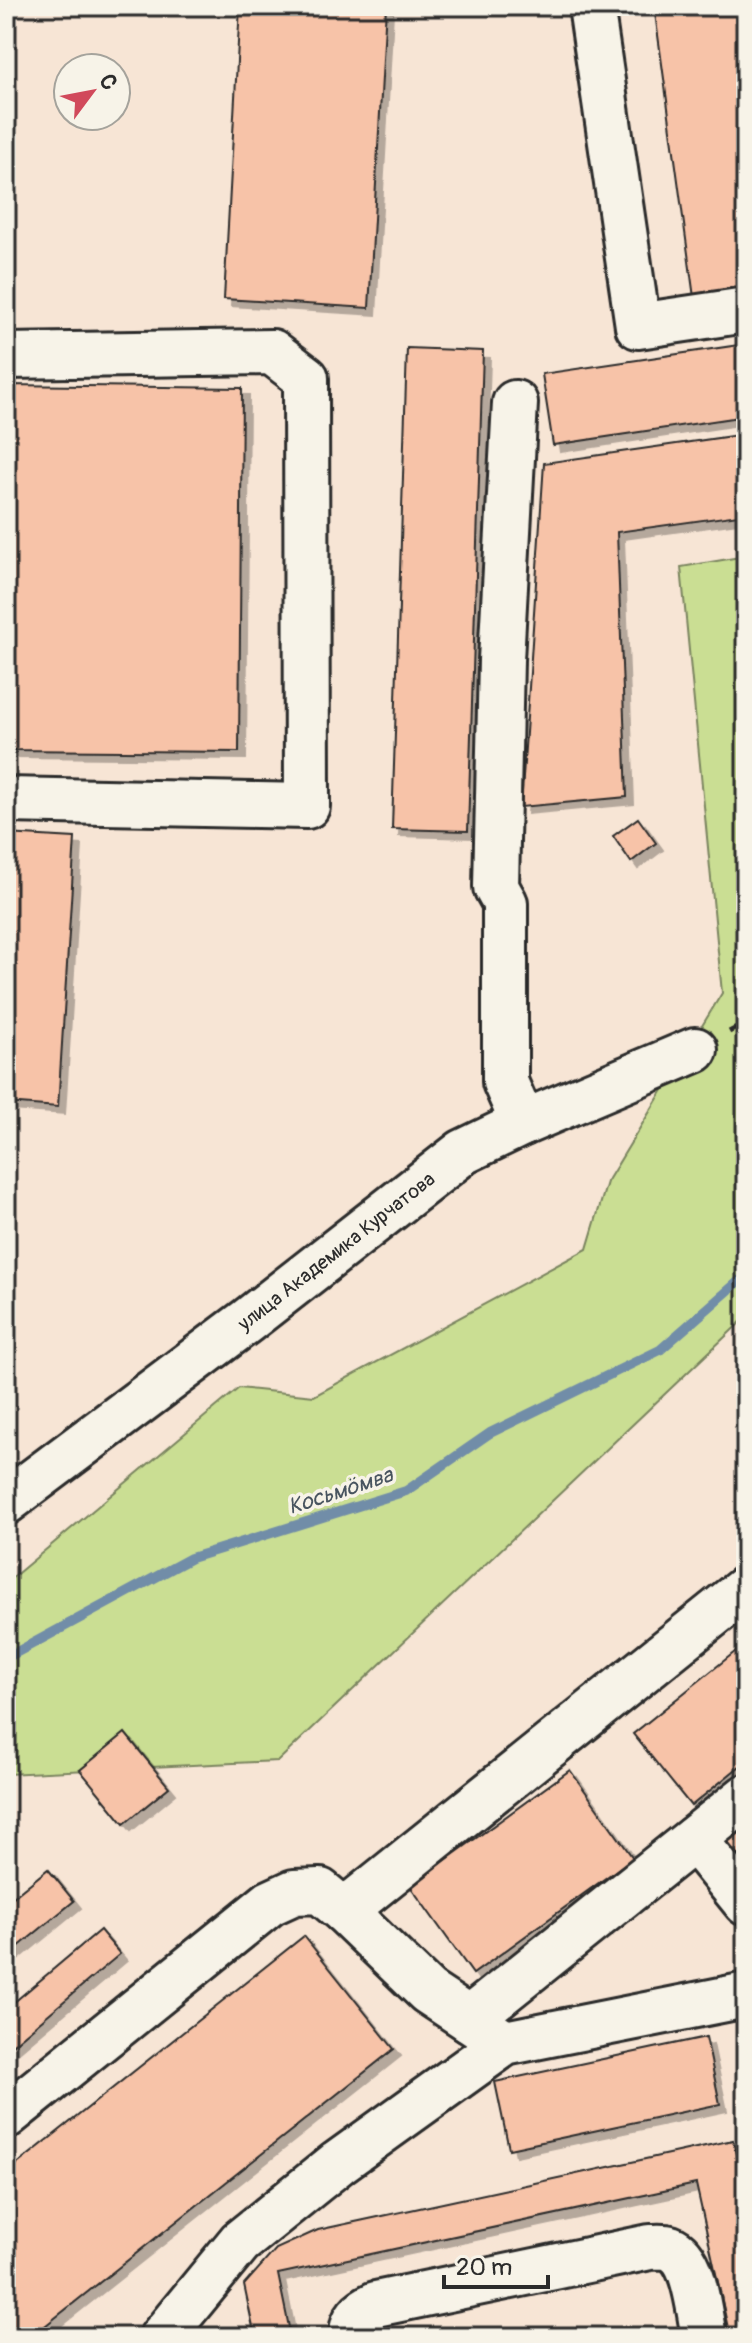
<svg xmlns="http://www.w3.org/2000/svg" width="752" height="2343" viewBox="0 0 752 2343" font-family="Pangolin,sans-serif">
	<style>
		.green { fill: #cade93; stroke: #7a845f; stroke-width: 2 }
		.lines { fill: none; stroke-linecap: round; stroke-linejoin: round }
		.stream { stroke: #718da8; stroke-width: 10 }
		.building { fill: #f7c3a8; stroke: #2b2b2b; stroke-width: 2; filter: url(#shadow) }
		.minor-casing { stroke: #2b2b2b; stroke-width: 50 }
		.path { stroke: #2b2b2b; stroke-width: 5; stroke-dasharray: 8 6; stroke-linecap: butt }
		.minor { stroke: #f7f3e8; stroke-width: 44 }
		.labels { text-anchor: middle; stroke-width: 7; stroke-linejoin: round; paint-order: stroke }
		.street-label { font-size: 20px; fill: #2b2b2b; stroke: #f7f3e8 }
		.water-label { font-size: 22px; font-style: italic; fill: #48545f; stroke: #f7f3e8 }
	</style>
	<defs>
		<filter id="shadow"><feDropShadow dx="7" dy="7" stdDeviation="0" flood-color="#0004"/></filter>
	</defs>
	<rect width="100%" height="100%" fill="#f7e5d5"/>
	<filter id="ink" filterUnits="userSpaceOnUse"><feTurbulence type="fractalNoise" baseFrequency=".0125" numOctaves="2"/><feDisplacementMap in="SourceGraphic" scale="16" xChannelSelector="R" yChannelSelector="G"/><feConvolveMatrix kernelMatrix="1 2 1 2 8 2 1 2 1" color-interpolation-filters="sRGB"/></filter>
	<g filter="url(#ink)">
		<polygon class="green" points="746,556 746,1317 278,1761 6,1774 6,1583 239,1388 314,1396 587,1249 607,1182 722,993 681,567"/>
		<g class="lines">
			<polyline class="stream" points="6,1658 191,1558 406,1491 490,1433 660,1350 746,1275"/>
		</g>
		<g class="building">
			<polygon points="240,6 386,6 369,308 224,299"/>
			<polygon points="654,6 746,6 746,305 696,312"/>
			<polygon points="746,344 746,416 553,445 542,374"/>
			<polygon points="407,348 483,351 468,831 392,829"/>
			<polygon points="6,385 242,388 239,752 6,750"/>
			<polygon points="746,434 746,514 617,532 627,797 521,807 544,463"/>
			<polygon points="638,818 656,843 631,862 613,836"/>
			<polygon points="6,834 75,838 58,1107 6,1103"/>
			<polygon points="746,1643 746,1761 691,1806 633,1734"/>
			<polygon points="125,1733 169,1787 124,1824 80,1770"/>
			<polygon points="570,1770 633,1858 473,1974 410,1886"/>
			<polygon points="746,1823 746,1869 724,1841"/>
			<polygon points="48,1869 74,1901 6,1957 6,1903"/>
			<polygon points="100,1930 120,1954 6,2050 6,2009"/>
			<polygon points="304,1936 394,2049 31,2337 9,2337 6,2333 6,2173"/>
			<polygon points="706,2037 720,2104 509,2149 495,2082"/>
			<polygon points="733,2140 746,2202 746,2337 730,2337 696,2184 278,2274 291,2337 255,2337 244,2285 276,2249 318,2230"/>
		</g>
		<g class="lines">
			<defs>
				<g id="minor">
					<polyline points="591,6 638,326 746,310"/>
					<polyline points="6,356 272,352 306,378 307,806 6,800"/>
					<polyline points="515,403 501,660 496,887 505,903 505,1082 523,1123"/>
					<polyline points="6,1502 247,1321 463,1152 523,1123 695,1050"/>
					<polyline points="694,1839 746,1903"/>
					<polyline points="344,1911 746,1588"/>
					<polyline points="469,2019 746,1797"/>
					<polyline points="6,2116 270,1903 294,1892 320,1891 344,1911 428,1992 505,2043"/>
					<polyline points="162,2337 240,2242 338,2163 505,2043 746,1995"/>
					<path d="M352 2337C351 2319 361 2311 376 2304L650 2247C656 2247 664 2246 670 2248 695 2257 699 2313 704 2337"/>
				</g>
			</defs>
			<use href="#minor" class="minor-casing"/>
			<polyline class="path" points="729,1032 746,1023"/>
			<use href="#minor" class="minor"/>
		</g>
	</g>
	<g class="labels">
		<g class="street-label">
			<text transform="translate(336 1251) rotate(-38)" y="7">улица Академика Курчатова</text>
		</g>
		<g class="water-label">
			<text transform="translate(340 1490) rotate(-18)" y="8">Косьмӧмва</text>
		</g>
	</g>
	<rect width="752" height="2343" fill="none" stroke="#f7f3e8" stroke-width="32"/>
	<rect x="16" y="16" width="720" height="2311" fill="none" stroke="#2b2b2b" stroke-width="3" filter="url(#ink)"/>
	<g transform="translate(92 92) rotate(58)"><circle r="38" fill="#f7f3e8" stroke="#a5a39c" stroke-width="2"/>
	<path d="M0-6L14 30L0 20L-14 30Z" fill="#d1495b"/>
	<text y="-12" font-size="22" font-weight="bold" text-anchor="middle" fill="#2b2b2b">С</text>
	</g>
	<path d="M444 2275v12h104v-12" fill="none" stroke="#2b2b2b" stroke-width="4"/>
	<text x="456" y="2275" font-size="24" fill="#2b2b2b" stroke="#f7f3e8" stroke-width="6" paint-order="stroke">20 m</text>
</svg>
